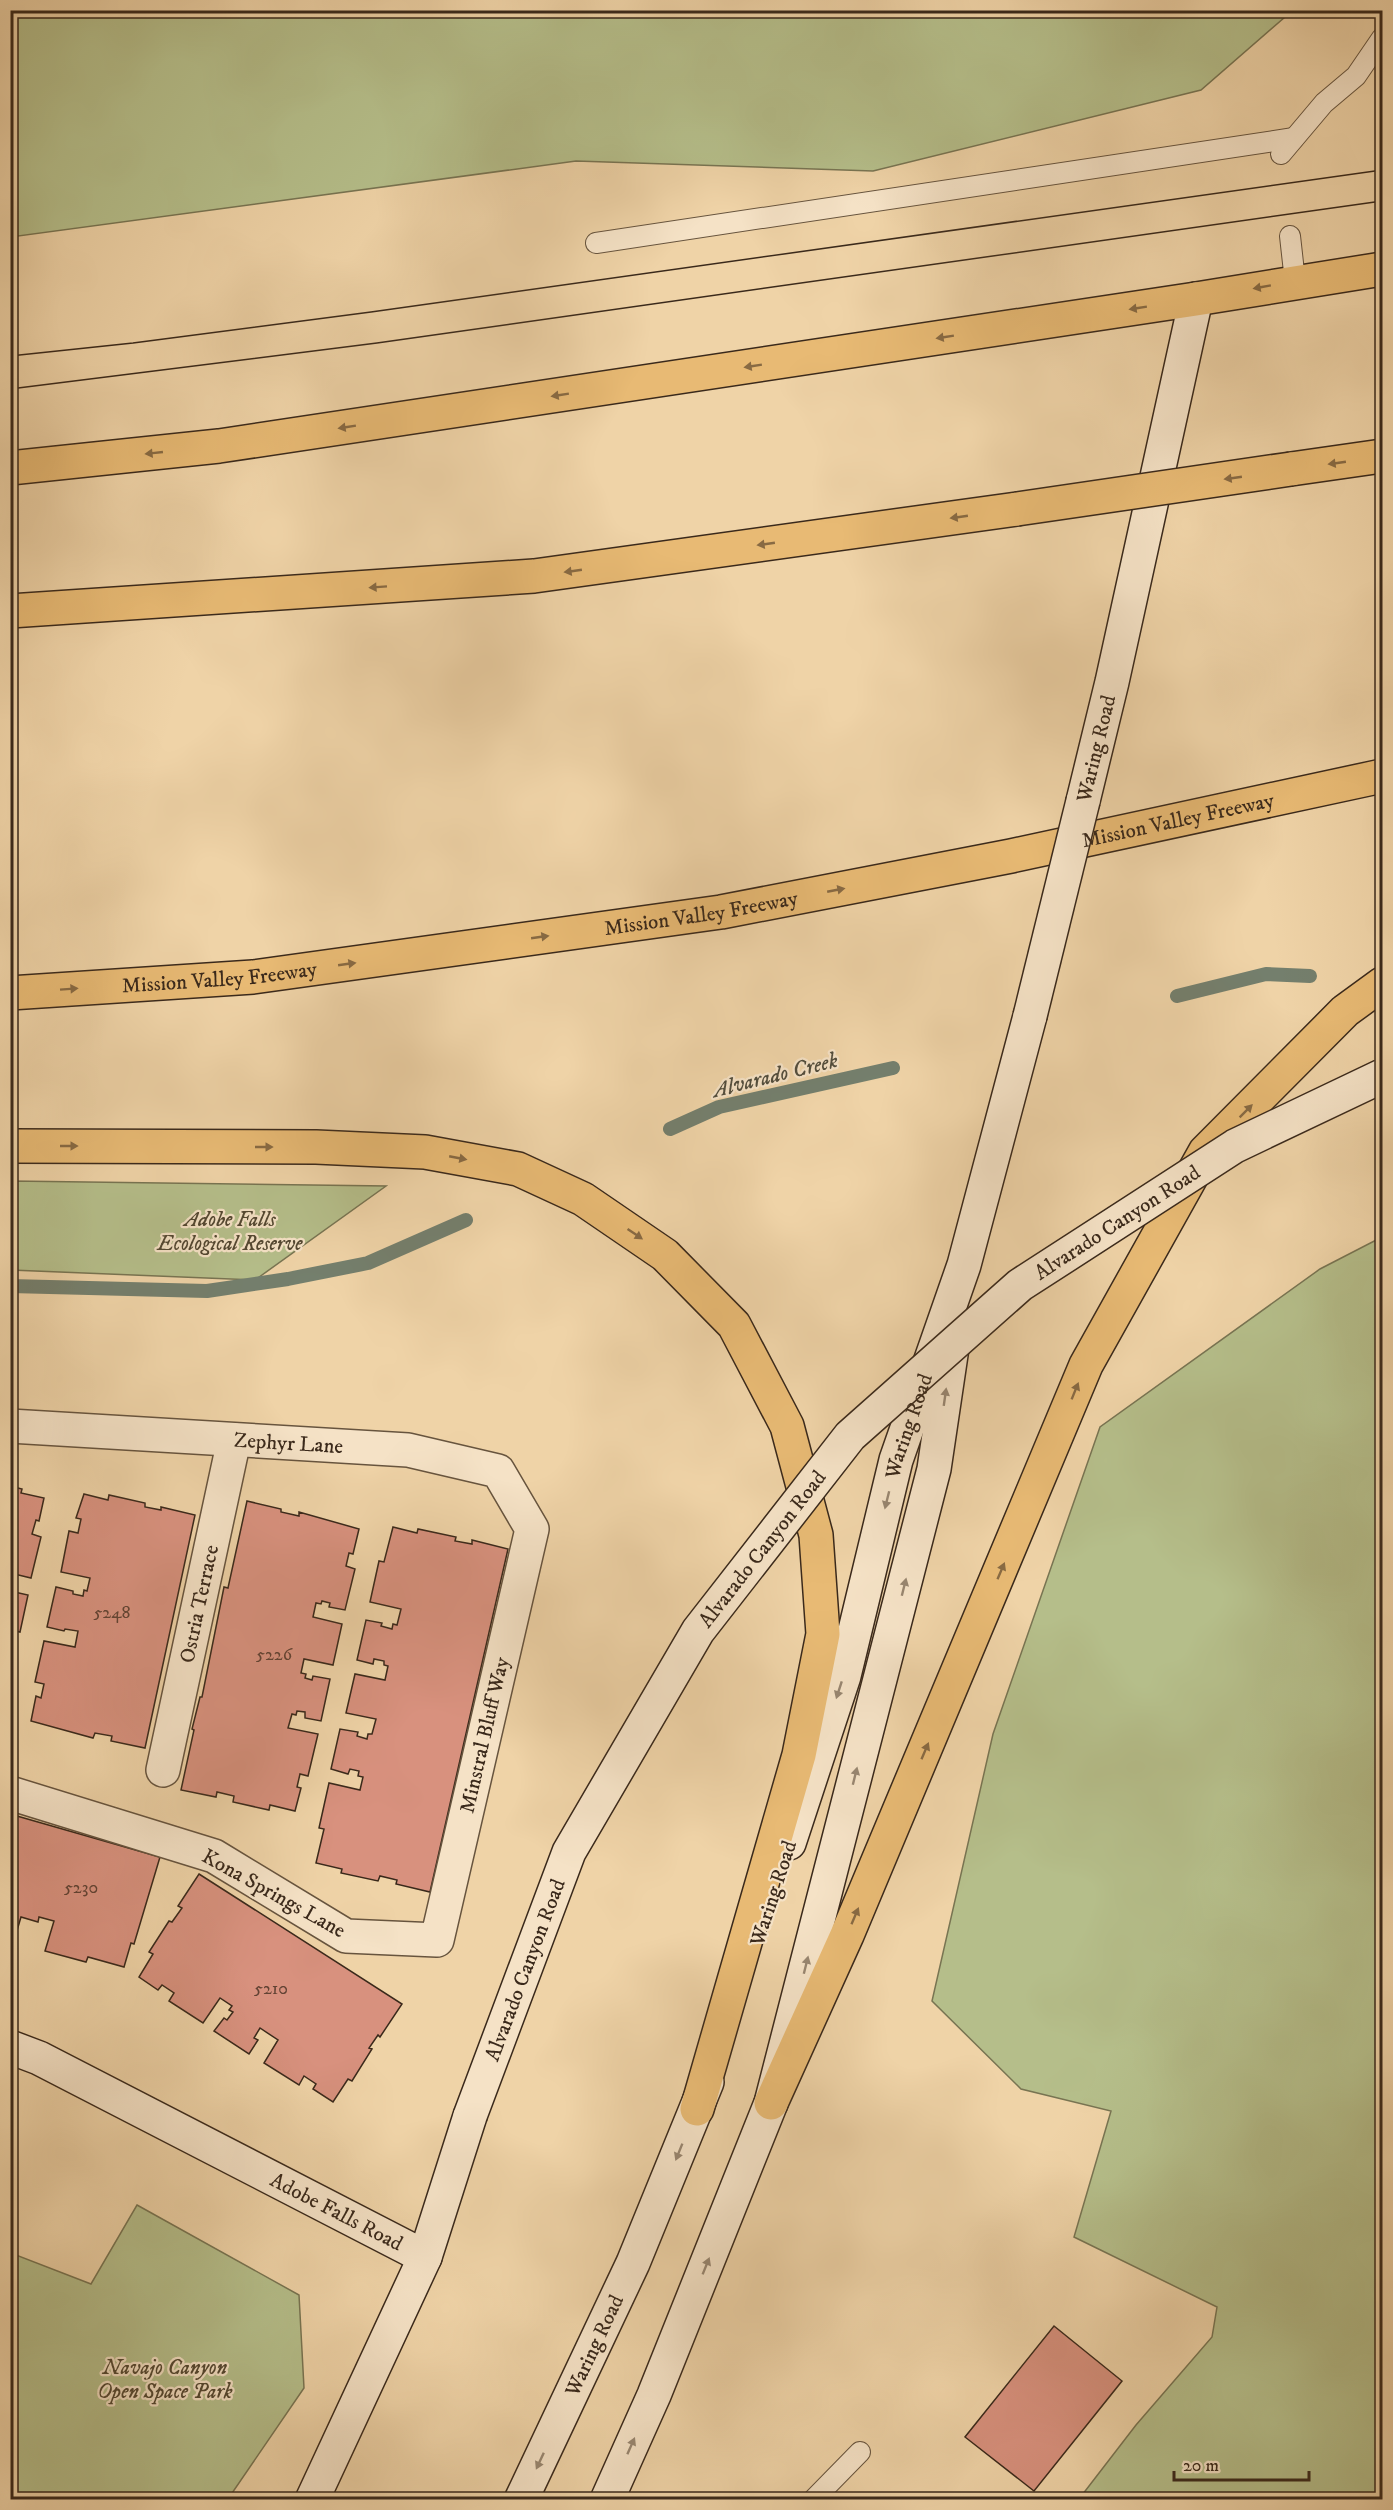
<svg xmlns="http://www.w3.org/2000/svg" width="1393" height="2510" viewBox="0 0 1393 2510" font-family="'IM FELL DW Pica',serif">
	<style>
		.green { fill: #b5be8a; stroke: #787452; stroke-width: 1.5 }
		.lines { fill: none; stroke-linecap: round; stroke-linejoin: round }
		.stream { stroke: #747f6d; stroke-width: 14 }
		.building { fill: #d8917e; stroke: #3a291b; stroke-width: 1.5 }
		.lane-casing { stroke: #67543e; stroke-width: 22 }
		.street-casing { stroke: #67543e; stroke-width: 36 }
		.secondary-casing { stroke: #3a291b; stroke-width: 36 }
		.highway-casing { stroke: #3a291b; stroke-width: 36 }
		.lane { stroke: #f5e2c6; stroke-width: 20 }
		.street { stroke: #f5e2c6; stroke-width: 33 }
		.secondary { stroke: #f5e2c6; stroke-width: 33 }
		.highway { stroke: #e8ba74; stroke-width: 33 }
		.tram { stroke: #3a291b; stroke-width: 1.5 }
		.secondary-bridge-casing { stroke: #3a291b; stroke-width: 36; stroke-linecap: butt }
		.highway-bridge-casing { stroke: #3a291b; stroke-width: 36; stroke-linecap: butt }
		.secondary-bridge { stroke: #f5e2c6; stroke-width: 33 }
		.highway-bridge { stroke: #e8ba74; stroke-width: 33 }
		.oneway { fill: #886a43 }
		.oneway2 { fill: #988670 }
		.labels { text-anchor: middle; stroke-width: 4.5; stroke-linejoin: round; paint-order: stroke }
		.number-label { font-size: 18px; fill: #624334 }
		.street-label { font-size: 21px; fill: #3a291b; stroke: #f5e2c6 }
		.park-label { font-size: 21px; font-style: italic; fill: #534731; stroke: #f5e2c6 }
		.water-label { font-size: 22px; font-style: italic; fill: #524d3d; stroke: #f5e2c6 }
	</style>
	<rect width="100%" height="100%" fill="#efd3a7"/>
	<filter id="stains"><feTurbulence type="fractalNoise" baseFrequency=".00333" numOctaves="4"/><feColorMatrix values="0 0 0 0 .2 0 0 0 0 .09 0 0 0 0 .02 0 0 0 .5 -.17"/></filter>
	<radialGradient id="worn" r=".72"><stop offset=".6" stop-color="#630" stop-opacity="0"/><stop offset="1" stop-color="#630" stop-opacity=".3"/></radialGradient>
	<g class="green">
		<polygon points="10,11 11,10 1292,11 1201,90 873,171 576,161 11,237"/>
		<polygon points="11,1181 386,1186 255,1280 11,1270"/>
		<polygon points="1382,1237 1382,2499 1079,2499 1136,2425 1212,2337 1217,2307 1074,2237 1111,2111 1021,2089 932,2001 993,1734 1100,1427 1320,1269"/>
		<polygon points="137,2205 299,2295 304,2388 228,2499 11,2499 11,2253 91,2284"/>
	</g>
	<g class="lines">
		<g class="stream">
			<polyline points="1177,996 1266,974 1310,976"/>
			<polyline points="670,1129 719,1107 893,1068"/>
			<polyline points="10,1286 207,1291 288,1279 368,1263 466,1220"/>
		</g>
	</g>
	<g class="building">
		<polygon points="10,1486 22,1489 21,1493 44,1498 39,1521 36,1520 32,1534 41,1537 31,1578 10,1573"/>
		<polygon points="84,1494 108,1500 109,1495 145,1503 145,1507 161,1510 161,1507 195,1515 145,1748 111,1741 112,1736 95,1733 93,1738 31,1721 36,1696 41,1698 44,1684 35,1682 44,1641 75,1647 78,1631 65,1629 64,1631 47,1627 56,1587 73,1591 73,1594 83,1596 84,1590 87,1591 90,1578 61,1572 69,1531 78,1533 81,1519 76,1518"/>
		<polygon points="247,1501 281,1509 281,1512 299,1516 299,1512 359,1529 353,1554 349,1553 346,1566 355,1569 345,1610 329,1607 330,1603 322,1601 321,1604 316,1603 313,1617 342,1624 333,1665 304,1659 301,1673 306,1674 305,1678 312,1680 313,1676 330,1679 321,1721 305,1718 305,1712 297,1711 296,1715 292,1714 288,1728 318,1734 308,1776 300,1774 297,1787 301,1788 295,1811 270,1805 269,1810 233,1802 234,1796 217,1792 216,1797 181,1790 194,1730 192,1729 200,1697 202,1697 224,1587 228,1588"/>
		<polygon points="393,1527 417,1533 418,1529 456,1537 455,1541 472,1544 472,1540 508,1549 430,1892 396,1884 397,1880 380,1876 378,1881 341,1873 342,1869 316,1863 324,1829 319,1828 329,1783 360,1790 363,1777 358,1776 359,1771 350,1769 348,1774 331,1769 340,1729 358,1732 357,1736 367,1739 368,1734 372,1734 376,1719 346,1713 355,1674 385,1680 388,1666 384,1665 384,1661 374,1659 373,1664 357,1660 366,1620 382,1623 381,1626 392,1629 393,1624 397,1625 401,1609 370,1602 379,1561 384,1562"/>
		<polygon points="10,1591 28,1595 20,1632 10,1630"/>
		<polygon points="10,1646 15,1647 10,1669"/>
		<polygon points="10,1814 160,1857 134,1944 131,1943 124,1967 88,1957 86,1962 45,1951 54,1921 39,1917 38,1922 21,1917 13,1944 10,1943"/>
		<polygon points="199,1874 402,2004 380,2037 378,2035 369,2048 372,2049 352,2081 348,2079 333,2102 313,2089 316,2084 304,2076 299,2085 264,2063 278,2040 260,2028 254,2038 258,2040 249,2054 214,2031 224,2018 227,2020 233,2012 229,2010 232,2006 220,1998 203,2023 169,2001 174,1993 162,1985 158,1990 139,1977 153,1954 149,1952 169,1921 172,1922 182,1908 178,1906"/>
		<polygon points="1054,2326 1122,2381 1034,2491 965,2437"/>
	</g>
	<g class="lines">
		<defs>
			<g id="lane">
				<polyline points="1281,154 1324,103 1356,76 1382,38"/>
				<polyline points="1290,236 1295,281"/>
				<polyline points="596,243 1294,138"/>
				<polyline points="813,2500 860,2452"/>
			</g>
			<g id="street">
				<path id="s1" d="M10 1426 408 1450 498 1471 532 1529 437 1940 346 1936 214 1856 10 1793"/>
				<path id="s2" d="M163 1770 234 1440"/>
			</g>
			<g id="secondary">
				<path id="s3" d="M1083 801 1112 682 1196 299"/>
				<path id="s4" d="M789 1843 844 1676 896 1460 964 1265 1030 1016"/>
				<path id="s5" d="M10 2047 39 2058 425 2257"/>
				<polyline points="312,2500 425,2257 470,2116"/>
				<path id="s6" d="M521 2500 633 2263 707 2082"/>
				<polyline points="607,2500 654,2395 771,2103 934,1469 953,1341"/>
			</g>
			<g id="highway">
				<polyline points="10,468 219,446 1196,299 1382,269"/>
				<polyline points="1291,469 1382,456"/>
				<polyline points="10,611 534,576 1017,509"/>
				<path id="s7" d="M10 993 253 977 721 912 1011 856 1382 776"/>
				<polyline points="10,1146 316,1147 425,1152 518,1169 583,1199 665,1255 734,1325 787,1426 816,1535 823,1634 799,1755 697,2109"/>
				<polyline points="771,2103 847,1935 1086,1365 1205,1152 1345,1011 1382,984"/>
			</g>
		</defs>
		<use href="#lane" class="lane-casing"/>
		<use href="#street" class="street-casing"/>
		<use href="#secondary" class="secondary-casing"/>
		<use href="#highway" class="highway-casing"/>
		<use href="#lane" class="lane"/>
		<use href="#street" class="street"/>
		<use href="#secondary" class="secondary"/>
		<use href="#highway" class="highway"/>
		<g class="tram">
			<polyline points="10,356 133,343 371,312 1382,170"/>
			<polyline points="10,389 377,343 1382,201"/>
		</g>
		<defs>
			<g id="secondary-bridge">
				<polyline points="1030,1016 1083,801"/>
				<path id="s8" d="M470 2116 569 1852 698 1631 850 1436 1020 1285 1235 1146 1382 1076"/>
			</g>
			<polyline id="highway-bridge" points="1017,509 1291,469"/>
		</defs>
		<use href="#secondary-bridge" class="secondary-bridge-casing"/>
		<use href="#highway-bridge" class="highway-bridge-casing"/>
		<use href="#secondary-bridge" class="secondary-bridge"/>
		<use href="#highway-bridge" class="highway-bridge"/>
	</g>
	<defs><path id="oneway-solid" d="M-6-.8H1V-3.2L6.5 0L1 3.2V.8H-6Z" transform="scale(1.5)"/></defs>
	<g class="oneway">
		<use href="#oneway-solid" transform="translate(1262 287) rotate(170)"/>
		<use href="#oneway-solid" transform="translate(1138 308) rotate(171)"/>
		<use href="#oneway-solid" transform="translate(945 337) rotate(171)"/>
		<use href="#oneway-solid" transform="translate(753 366) rotate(171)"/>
		<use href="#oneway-solid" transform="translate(560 395) rotate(171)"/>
		<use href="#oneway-solid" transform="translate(347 427) rotate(171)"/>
		<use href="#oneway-solid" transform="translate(154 453) rotate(174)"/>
		<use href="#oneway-solid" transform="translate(1337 463) rotate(172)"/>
		<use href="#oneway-solid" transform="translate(1233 478) rotate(172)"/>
		<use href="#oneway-solid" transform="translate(959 517) rotate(172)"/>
		<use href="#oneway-solid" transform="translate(766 544) rotate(172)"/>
		<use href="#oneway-solid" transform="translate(573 571) rotate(172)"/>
		<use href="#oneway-solid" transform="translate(378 587) rotate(176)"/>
		<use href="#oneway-solid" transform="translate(836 890) rotate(-11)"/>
		<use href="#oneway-solid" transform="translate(540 937) rotate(-8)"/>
		<use href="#oneway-solid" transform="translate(347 964) rotate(-8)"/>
		<use href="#oneway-solid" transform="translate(69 989) rotate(-4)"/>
		<use href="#oneway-solid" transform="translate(1246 1111) rotate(-45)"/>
		<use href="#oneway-solid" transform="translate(69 1146)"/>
		<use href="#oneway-solid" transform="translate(264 1147)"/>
		<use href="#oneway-solid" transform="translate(458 1158) rotate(11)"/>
		<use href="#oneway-solid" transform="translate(635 1234) rotate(34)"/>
		<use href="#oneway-solid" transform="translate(1075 1391) rotate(-68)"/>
		<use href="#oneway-solid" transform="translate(1001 1571) rotate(-67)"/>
		<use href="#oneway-solid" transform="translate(925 1751) rotate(-67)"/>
		<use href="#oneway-solid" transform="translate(855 1916) rotate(-67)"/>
	</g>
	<g class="oneway2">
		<use href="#oneway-solid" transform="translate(945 1397) rotate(-82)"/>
		<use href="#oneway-solid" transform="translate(887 1500) rotate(104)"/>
		<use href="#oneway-solid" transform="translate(904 1587) rotate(-76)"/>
		<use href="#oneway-solid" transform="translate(839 1690) rotate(108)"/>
		<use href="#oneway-solid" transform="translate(855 1776) rotate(-76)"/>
		<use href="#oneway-solid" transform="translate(806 1965) rotate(-76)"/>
		<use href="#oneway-solid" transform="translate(679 2152) rotate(112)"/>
		<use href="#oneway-solid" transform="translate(706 2266) rotate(-68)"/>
		<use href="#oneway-solid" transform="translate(631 2446) rotate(-66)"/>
		<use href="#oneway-solid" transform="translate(540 2461) rotate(115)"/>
	</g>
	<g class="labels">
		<g class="number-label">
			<text x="112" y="1618">5248</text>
			<text x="274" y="1660">5226</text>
			<text x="81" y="1893">5230</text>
			<text x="271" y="1994">5210</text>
		</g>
		<g class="street-label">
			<text dy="7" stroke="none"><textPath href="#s3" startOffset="54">Waring Road</textPath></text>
			<text dy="7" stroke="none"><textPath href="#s7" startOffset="1182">Mission Valley Freeway</textPath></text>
			<text dy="7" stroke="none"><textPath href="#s7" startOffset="696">Mission Valley Freeway</textPath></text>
			<text dy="7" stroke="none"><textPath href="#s7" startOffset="210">Mission Valley Freeway</textPath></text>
			<text dy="7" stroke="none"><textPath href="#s8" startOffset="1128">Alvarado Canyon Road</textPath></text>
			<text dy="7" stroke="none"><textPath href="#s4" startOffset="434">Waring Road</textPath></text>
			<text dy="7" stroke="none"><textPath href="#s1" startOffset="279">Zephyr Lane</textPath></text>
			<text dy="7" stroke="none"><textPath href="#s8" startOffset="642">Alvarado Canyon Road</textPath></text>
			<text dy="7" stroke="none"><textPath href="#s2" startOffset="170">Ostria Terrace</textPath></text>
			<text transform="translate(484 1735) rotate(-77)" y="7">Minstral Bluff Way</text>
			<text transform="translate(274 1893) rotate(29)" y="7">Kona Springs Lane</text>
			<text transform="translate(773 1893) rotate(-72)" y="7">Waring Road</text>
			<text dy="7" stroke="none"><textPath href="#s8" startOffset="156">Alvarado Canyon Road</textPath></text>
			<text dy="7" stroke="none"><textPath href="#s5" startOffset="366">Adobe Falls Road</textPath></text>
			<text dy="7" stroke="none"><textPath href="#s6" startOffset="171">Waring Road</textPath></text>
		</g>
		<g class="park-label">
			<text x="230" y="1226">Adobe Falls<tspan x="230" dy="24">Ecological Reserve</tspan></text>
			<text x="165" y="2374">Navajo Canyon<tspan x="165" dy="24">Open Space Park</tspan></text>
		</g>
		<g class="water-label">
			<text transform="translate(775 1074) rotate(-14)" y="8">Alvarado Creek</text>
		</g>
	</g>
	<rect width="1393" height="2510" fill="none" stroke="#efd3a7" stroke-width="36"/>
	<rect x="12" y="12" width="1369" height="2486" fill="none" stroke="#3a291b" stroke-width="3"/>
	<rect x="18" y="18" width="1357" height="2474" fill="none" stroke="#3a291b" stroke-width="1.5"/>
	<path d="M1174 2471v9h135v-9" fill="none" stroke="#3a291b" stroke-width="3"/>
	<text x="1183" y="2471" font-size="18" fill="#3a291b" stroke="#f5e2c6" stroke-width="4.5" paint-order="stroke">20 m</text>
	<rect width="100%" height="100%" filter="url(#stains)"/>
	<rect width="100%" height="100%" fill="url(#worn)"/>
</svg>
